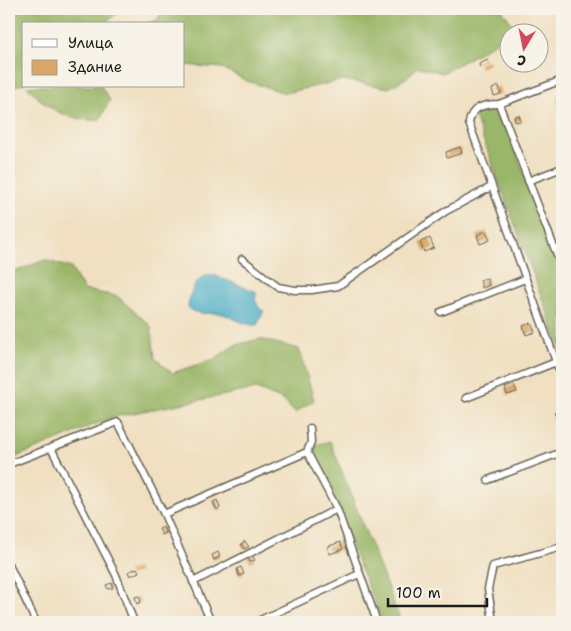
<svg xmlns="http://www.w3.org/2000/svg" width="571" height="631" viewBox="0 0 571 631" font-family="'Shantell Sans',sans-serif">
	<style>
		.forest { fill: #9ab667; stroke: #5b6942 }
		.water { fill: #46acc5; stroke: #316470 }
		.building { fill: #daa665 }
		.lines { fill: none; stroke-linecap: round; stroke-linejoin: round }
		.street-casing { stroke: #666156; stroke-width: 9 }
		.street { stroke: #fff; stroke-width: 6 }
	</style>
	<rect width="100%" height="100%" fill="#f7f3e8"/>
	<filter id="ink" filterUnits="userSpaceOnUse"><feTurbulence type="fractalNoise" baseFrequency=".02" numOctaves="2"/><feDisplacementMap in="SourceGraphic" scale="10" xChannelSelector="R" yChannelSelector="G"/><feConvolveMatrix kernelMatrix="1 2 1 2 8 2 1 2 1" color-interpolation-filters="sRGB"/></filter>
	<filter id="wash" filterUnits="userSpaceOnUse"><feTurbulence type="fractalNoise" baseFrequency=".0096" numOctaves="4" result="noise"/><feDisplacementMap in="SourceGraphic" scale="20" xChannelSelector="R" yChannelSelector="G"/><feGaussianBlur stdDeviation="1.12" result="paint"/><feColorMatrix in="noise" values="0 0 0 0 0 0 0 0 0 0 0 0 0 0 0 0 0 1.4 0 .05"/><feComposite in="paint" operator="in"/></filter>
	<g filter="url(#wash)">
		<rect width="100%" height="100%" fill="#f0e0c1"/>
		<g class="forest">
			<polygon points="9,9 123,9 107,21 107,24 24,24 24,84 9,87"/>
			<path d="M163 9H501L514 26C497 45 466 59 443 73L418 67 406 78 389 88 343 80 285 93 247 81 222 68 184 65V24H145L157 20Z"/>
			<path d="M27 86H101L110 100 99 121C65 118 50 112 27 86Z"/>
			<polygon points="496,109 502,115 562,274 562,352 475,117 478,112"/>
			<polygon points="45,260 71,268 84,290 117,296 151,326 155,358 172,373 214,359 235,345 260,339 299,349 314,400 295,413 283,400 256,389 113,417 9,460 9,274"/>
			<polygon points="330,441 401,622 383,622 312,451 316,445"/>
		</g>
		<path class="water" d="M211 274 257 292 255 299 259 308 264 311 257 325C244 326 235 318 223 314 210 311 198 318 188 307 191 291 194 278 211 274Z"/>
		<g id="blocks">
			<g class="building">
				<polygon points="488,60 489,64 480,68 479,64"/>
				<polygon points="499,86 501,94 494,96 492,89"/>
				<polygon points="562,97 562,107 559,108 557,98"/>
				<polygon points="519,115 521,121 515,122 514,117"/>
				<polygon points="460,147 462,153 447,158 446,152"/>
				<polygon points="486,231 490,240 480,244 477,235"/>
				<polygon points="430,238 434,248 424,252 420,242"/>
				<polygon points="487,278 489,285 482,288 480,280"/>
				<polygon points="531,323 535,332 526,335 523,326"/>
				<polygon points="514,385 517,392 507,395 505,388"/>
				<polygon points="562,409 562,416 557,418 554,412"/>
				<polygon points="217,500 220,508 217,510 213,502"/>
				<polygon points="163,527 166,533 162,535 159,529"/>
				<polygon points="245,541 249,547 244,549 241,544"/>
				<polygon points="340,542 343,549 330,554 327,547"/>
				<polygon points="218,552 220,557 214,560 212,555"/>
				<polygon points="252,555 255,560 250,562 247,557"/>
				<polygon points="241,567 244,574 239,576 237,569"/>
				<polygon points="137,568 139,572 130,576 128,572"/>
				<polygon points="112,583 113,588 108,589 106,585"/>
				<polygon points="139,596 141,602 137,604 135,597"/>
			</g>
		</g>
	</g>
	<g filter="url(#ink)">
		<use href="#blocks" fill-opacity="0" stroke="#666156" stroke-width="1"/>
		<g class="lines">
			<defs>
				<g id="street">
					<path d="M562 80 499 104C484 104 471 107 469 123L562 378"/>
					<polyline points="499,104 562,268"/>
					<polyline points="528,181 562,168"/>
					<polyline points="242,259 278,287 295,290 312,290 338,286 446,211 491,187"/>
					<polyline points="441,312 525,279"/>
					<polyline points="466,398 556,362"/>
					<polyline points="310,428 311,442 307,452 337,509 377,622"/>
					<polyline points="51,448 116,575 134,622"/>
					<polyline points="9,464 118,422 164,514 211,622"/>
					<polyline points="488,480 562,452"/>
					<polyline points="164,514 307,452"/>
					<polyline points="9,565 36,622"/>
					<polyline points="193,582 337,509"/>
					<polyline points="256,622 359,574"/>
					<polyline points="493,622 488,589 493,566 562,547"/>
				</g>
			</defs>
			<use href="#street" class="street-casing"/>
			<use href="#street" class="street"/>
		</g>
	</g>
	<rect width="571" height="631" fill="none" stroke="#f7f3e8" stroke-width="30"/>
	<rect x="22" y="22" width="162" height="65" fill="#f7f3e8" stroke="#9f9d96"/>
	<rect x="32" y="39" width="25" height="8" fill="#ffffff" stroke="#9f9d96"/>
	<text x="68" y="48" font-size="15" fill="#1c1c1c">Улица</text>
	<rect x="32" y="60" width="25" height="15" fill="#daa665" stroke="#9f9d96"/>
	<text x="68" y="72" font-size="15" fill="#1c1c1c">Здание</text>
	<g transform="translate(524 48) rotate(190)"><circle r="24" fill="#f7f3e8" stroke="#9f9d96"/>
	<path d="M0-4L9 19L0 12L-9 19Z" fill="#d1495b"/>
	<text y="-8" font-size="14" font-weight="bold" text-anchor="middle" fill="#1c1c1c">С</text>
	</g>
	<path d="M388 598v8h99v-8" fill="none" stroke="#1c1c1c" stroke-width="2.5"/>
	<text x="396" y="598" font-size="15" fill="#1c1c1c" stroke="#f7f3e8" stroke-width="4" paint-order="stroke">100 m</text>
</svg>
